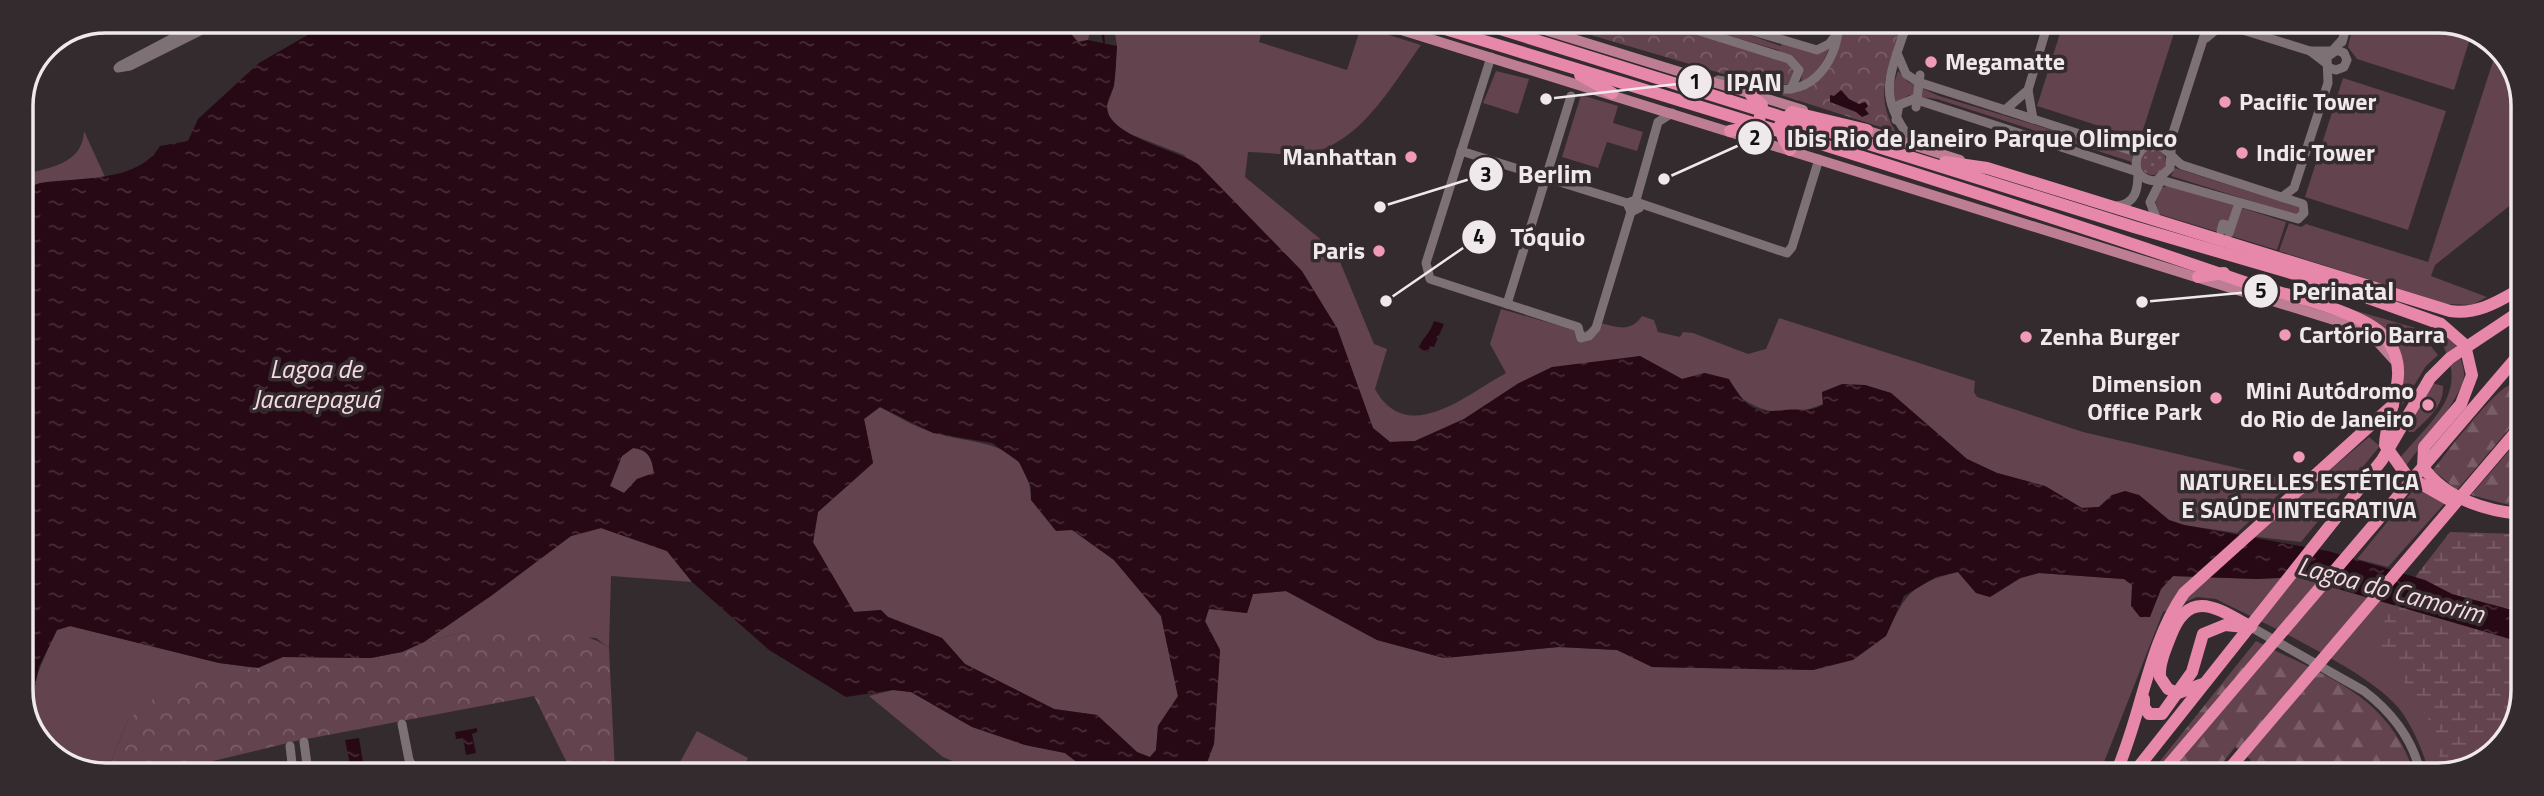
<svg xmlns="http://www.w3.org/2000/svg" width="2544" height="796" viewBox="0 0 2544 796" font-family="'Titillium Web',sans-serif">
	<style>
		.grass { fill: #63434d }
		.forest { fill: url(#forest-firs) }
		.wetland { fill: url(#wetland-marsh) }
		.park { fill: url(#park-crowns) }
		.garden { fill: url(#garden-dots) }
		.water { fill: url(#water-ripples); fill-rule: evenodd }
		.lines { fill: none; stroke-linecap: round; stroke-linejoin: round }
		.stream { stroke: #270815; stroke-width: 2 }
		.minor { stroke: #7d7175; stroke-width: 9 }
		.major { stroke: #bd7e94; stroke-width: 10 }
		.highway { stroke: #e787a9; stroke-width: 12 }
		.poi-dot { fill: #f09ab7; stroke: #342b2e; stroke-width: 2.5 }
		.labels { text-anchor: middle; stroke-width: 7; stroke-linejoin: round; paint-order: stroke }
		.poi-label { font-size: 24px; font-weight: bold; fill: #f0e9eb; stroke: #342b2e; text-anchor: start }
		.water-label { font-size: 26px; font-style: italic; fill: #f6d9e1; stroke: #342b2e }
		.rim { fill: none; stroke: #f0e9eb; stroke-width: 3.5 }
		.leader { fill: none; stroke: #f0e9eb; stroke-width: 2.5 }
		.callout-dot { fill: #f0e9eb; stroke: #342b2e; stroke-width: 2.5 }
		.mark-label { font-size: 21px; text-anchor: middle; font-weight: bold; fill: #111 }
		.callout-label { font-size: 26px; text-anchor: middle; font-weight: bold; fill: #f0e9eb; stroke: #342b2e; stroke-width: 7; stroke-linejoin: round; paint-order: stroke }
	</style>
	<defs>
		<pattern id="forest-firs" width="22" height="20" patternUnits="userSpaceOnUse" patternTransform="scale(1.75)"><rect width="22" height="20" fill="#63434d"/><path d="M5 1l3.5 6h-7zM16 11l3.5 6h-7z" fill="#7a5e67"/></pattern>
		<pattern id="wetland-marsh" width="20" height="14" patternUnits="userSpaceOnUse" patternTransform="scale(1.75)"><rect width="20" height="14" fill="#63434d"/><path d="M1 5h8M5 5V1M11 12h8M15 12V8" fill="none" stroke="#7a5e67"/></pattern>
		<pattern id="park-crowns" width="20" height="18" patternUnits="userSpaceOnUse" patternTransform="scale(1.75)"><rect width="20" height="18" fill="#63434d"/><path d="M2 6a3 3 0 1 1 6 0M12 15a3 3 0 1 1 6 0" fill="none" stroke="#7a5e67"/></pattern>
		<pattern id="garden-dots" width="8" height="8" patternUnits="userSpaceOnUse" patternTransform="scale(1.75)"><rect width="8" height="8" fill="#63434d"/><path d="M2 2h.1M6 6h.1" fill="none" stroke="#7a5e67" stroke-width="1.8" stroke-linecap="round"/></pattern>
		<pattern id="water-ripples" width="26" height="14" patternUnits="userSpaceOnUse" patternTransform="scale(1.75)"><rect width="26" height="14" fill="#270815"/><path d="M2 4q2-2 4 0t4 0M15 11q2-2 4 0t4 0" fill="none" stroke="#472c37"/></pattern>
	</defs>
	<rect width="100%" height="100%" fill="#342b2e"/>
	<g class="grass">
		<polygon points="1068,22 1092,22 1088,40 1078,42 1069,31"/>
		<path d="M1113 22H1264L1259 42 1347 70 1359 33 1355 31 1357 25 1421 45C1390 88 1356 152 1296 155 1279 155 1264 152 1248 152L1245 177 1336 252 1374 344 1387 349 1375 389C1407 447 1466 395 1506 373L1490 344 1501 309 1581 332 1590 330 1600 323C1618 327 1630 333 1642 316L1654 320 1658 332 1680 337 1683 332 1693 333 1748 354 1766 349 1779 318 1975 381 1974 392 1977 397 2083 432 2293 481 2237 533 2184 525 2169 520 2139 495H2112L2099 507 2082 508 2045 486 1997 473 1967 459 1891 393 1865 385C1788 422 1774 426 1705 373L1682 379 1640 356 1519 383 1464 419 1415 441 1390 442 1373 428 1337 328 1184 155 1122 131 1109 118 1107 106 1114 85 1117 46Z"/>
		<polygon points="1686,23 1716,23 1781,46 1782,43 1819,53 1829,49 1817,73 1801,82 1802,73 1778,50"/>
		<polygon points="2063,24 2177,24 2140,139 2037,106"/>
		<polygon points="2353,24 2460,24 2472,32 2454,90 2357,59 2348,47"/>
		<path d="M2497 49C2531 71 2523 159 2522 196L2435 265 2431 276 2487 297 2472 305 2447 304 2279 251 2289 223 2301 227 2306 224 2428 262Z"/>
		<polygon points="1496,71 1529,79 1518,114 1483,103"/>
		<polygon points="1898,71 1908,82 1939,96 2132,154 2132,162 1937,99 1909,95 1894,105 1893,87"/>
		<polygon points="2343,78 2446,111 2408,230 2305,197"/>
		<polygon points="1581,95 1618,106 1613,123 1643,132 1637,151 1607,142 1598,168 1562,157"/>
		<path d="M84 131 105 177 36 184 21 192V175C47 168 83 165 84 131Z"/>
		<polygon points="2175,168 2298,207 2300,212 2296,215 2171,176"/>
		<polygon points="2170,185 2286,222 2277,250 2159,214 2155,200 2161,188"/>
		<path d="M2353 310 2416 328 2438 355 2426 366 2402 405C2408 355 2400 332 2353 310Z"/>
		<path d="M2426 321 2453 337C2456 348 2463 361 2464 373 2466 394 2418 448 2404 469L2398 460C2442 409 2478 385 2426 321Z"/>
		<path d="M2432 383 2443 386C2444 407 2427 419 2414 432H2409L2407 429Z"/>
		<path d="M880 407C897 416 916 428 935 433 977 446 1029 438 1031 500L1114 560 1161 616 1178 697 1158 726 1156 750 1149 758 1137 752 1097 715 1054 709 965 664 942 638 888 617 881 610 854 612 813 543 818 512 873 463 864 419Z"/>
		<polygon points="2369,437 2380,446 2301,542 2251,536"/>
		<path d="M633 448C649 450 652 459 654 473L637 479 624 493 610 486 622 456Z"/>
		<polygon points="2415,488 2445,503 2388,567 2357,559"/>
		<polygon points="601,528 667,551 692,582 611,576 609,648 596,638 465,632 424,642 571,536"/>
		<path d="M1958 572 1976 593 1990 597 2021 578 2039 573 2124 579 2132 585 2139 616 2149 617 2161 589 2173 576 2257 579 2297 577 2351 590 2434 617 2520 712 2490 757 2430 775C2423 752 2415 731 2401 711 2374 673 2261 622 2216 599L2197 597 2163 612 2099 775 1203 773 1214 744 1220 650 1205 622 1208 608 1247 613 1253 594 1286 591 1377 640 1444 658 1559 647 1617 650 1653 667 1813 670 1886 636C1905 595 1911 583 1958 572Z"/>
		<path d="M70 626 219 663 258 668 128 720 107 772C83 772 77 768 57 755 9 725 38 670 57 630Z"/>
		<polygon points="893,690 911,692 972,727 1025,745 1065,753 1091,773 980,773 943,757 869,696"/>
		<polygon points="697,731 748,758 740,773 674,773"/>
	</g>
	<g class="forest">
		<path d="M2522 374 2521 415 2457 490 2433 470C2446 454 2496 386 2513 384Z"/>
		<polygon points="2521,437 2521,508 2471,495"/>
		<path d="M2256 641C2326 677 2388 693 2415 775H2240L2251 760 2235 747 2213 775H2153L2156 766Z"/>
	</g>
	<polygon class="wetland" points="2450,532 2521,534 2520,712 2490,757 2442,774 2436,731 2381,646 2385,616"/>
	<g class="park">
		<polygon points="1565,23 1663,23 1787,62 1794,71 1788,84 1761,85 1567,28"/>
		<path d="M1846 23H1903C1890 63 1872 93 1896 132L1781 95C1789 92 1799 92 1807 88 1833 76 1838 48 1846 23Z"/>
		<path d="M465 632C508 632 574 622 609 648L615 773H572L534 696 296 741 209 762 192 772H107L128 720 149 701 182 685 226 678 282 657 371 658 402 652 424 642Z"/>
	</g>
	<circle class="garden" cx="2153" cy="162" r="13"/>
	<g class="water">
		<path d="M332 21 1068 22 1069 32 1078 42 1088 40 1117 46C1116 59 1116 72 1114 85 1113 91 1108 98 1107 105 1104 135 1177 150 1198 164L1302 271 1337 328 1373 428 1390 442 1415 441 1464 419 1519 383 1552 367 1640 356 1682 379 1705 373 1729 379C1746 407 1753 414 1785 410 1802 408 1806 413 1823 405L1822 392 1842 384 1865 385 1891 393 1967 459 1997 473 2045 486 2082 508 2099 507 2112 495 2125 491 2139 495 2169 520 2184 525 2328 551 2425 580 2452 594 2520 612V642L2297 577 2257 579 2173 576 2161 589 2150 617H2140L2131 606 2132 585 2124 579 2039 573 2020 578 1990 597 1976 593 1958 572 1936 577 1904 596 1886 636 1853 660 1813 670 1652 667 1617 650 1559 647 1444 658 1377 640 1286 591 1253 594 1247 613 1209 609 1205 621 1220 650 1214 744 1203 773H1091L1065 753 1025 745 972 727 911 692 893 690 846 697 769 650 692 582 667 551 601 528 571 536 491 596 424 642 402 652 371 658 283 657 258 668 219 663 70 626 57 630 39 667 29 714 21 696V192C28 190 33 185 40 183 78 177 138 183 160 146L188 141 198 119 259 63ZM880 407 933 433 992 443 1019 462 1031 487V500L1056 531 1072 530 1114 560 1161 616 1178 696 1158 726 1156 750 1150 757 1137 752 1097 715 1054 709 965 664 942 638 888 617 881 610 854 612 813 542 818 512 873 463 864 419ZM633 448C648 449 652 458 654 473L637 479 624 493 610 486 622 456Z"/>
		<polygon points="1841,90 1849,99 1859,104 1865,102 1868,106 1865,109 1869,114 1862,117 1856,112 1830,102 1830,95 1834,96"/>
		<path d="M1434 321 1444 324 1434 347 1430 346 1428 352 1418 349C1422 338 1430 334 1434 321Z"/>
		<polygon points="477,728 477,732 472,734 476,753 466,755 463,738 456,739 455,732"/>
		<polygon points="359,738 363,762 350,764 345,740"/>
	</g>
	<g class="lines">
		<polyline class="stream" points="1101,22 1104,42"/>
		<g class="minor">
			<polyline points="1561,23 1572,38"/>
			<polyline points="1674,23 1789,59 1799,70 1791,89"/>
			<polyline points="1726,23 1817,50 1829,44 1837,34"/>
			<path d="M1907 23C1889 79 1875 96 1916 146"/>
			<polyline points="2230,26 2310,51"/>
			<polyline points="2206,38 2219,27 2230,26 2228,24"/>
			<polyline points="2342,42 2347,24"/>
			<polyline points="1897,53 1906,74 1918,82 2139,153"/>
			<polyline points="1491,57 1426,263 1430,279 1578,327 1581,338 1589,336 1596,328 1631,212"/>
			<polyline points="2327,64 2310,51 2332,51 2342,40"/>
			<polyline points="120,66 192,28 195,21"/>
			<polyline points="118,68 130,66 220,21"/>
			<path d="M1718 80C1763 87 1809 107 1832 54 1837 44 1837 34 1841 23"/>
			<polyline points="1916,107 1920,75"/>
			<polyline points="2005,110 2028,90"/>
			<polyline points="2033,119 2028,90 2048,23"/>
			<path d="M1896 120 1899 105 1914 99 2138 172C2138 190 2136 203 2117 206"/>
			<polyline points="1461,151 1627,203 1636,200 1639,208 1631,212 1627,203"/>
			<polyline points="2282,197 2294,188 2328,83 2327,57 2337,50 2344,53 2347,60 2344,67 2336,70 2330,68"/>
			<polyline points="1636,200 1658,122 1672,113"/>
			<polyline points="1639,203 1787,253 1792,247 1819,159"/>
			<path d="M2157 220 2150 202 2161 180 2298 219 2304 213 2303 204 2182 165C2174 160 2168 149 2159 146 2135 138 2124 180 2156 181L2170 168 2172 136 2208 24"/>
			<polyline points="2221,231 2223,224 2231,226"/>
			<polyline points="2229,233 2238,206"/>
			<polyline points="1507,304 1571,96"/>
			<path d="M2251 627 2364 691C2393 713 2413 739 2421 775"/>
			<polyline points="402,724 409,760 416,772"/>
			<polyline points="304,742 308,772"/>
			<polyline points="290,746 293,772"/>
		</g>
		<g class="major">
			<polyline points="1379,23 2347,324 2374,338 2395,361"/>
			<polyline points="1522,23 1803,110"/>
			<polyline points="1859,128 1960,160"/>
		</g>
		<g class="highway">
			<path d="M1425 23C1699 106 1974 189 2244 282 2280 294 2362 310 2385 337 2414 371 2386 409 2385 445L2407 476 2453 502"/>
			<path d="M1481 23 2134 227 2332 285 2441 324 2465 345 2472 375 2461 404 2424 447 2423 467C2445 498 2485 511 2521 514"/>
			<polyline points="1580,75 1612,93"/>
			<polyline points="1730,131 1751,127 1759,121 1762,105 1751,95"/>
			<polyline points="1790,150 1783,138 1780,125 1792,112 1867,130"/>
			<path d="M1945 162 1987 168 2450 311C2478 315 2499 301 2522 288"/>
			<polyline points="2198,277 2224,273"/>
			<path d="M2203 684 2178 693 2168 689 2160 677C2159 663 2166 648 2171 635 2190 587 2218 609 2251 627"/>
			<polyline points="2144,699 2144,707 2149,714 2162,714 2192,672 2203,634 2225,625 2245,627"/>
			<path d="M2115 775C2142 716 2147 647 2184 593L2393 405"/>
			<polyline points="2132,775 2382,460 2430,378 2450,358 2522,310"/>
			<polyline points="2160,775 2522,351"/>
			<polyline points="2224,775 2521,426"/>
		</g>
	</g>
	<g class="poi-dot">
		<circle cx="1931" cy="62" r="7"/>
		<circle cx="2225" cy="102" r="7"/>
		<circle cx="2242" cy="153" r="7"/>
		<circle cx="1411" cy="157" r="7"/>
		<circle cx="1379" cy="251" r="7"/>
		<circle cx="2285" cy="335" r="7"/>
		<circle cx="2026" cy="337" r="7"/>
		<circle cx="2216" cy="398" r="7"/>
		<circle cx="2428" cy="405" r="7"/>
		<circle cx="2299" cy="457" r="7"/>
	</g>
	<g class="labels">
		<g class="poi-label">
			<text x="1945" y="70">Megamatte</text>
			<text x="2239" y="110">Pacific Tower</text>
			<text x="2256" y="161">Indic Tower</text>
			<text x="1397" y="165" text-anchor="end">Manhattan</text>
			<text x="1365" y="259" text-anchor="end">Paris</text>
			<text x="2299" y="343">Cartório Barra</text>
			<text x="2040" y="345">Zenha Burger</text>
			<text x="2202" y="392" text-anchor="end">Dimension<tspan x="2202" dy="28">Office Park</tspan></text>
			<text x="2414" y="399" text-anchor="end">Mini Autódromo<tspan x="2414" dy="28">do Rio de Janeiro</tspan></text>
			<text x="2299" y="490" text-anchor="middle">NATURELLES ESTÉTICA<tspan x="2299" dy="28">E SAÚDE INTEGRATIVA</tspan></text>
		</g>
		<g class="water-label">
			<text x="316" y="378">Lagoa de<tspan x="316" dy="30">Jacarepaguá</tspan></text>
			<text transform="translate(2391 590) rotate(15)" y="9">Lagoa do Camorim</text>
		</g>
	</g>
	<path d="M0 0H2544V796H0ZM106 33H2438A73 73 0 0 1 2511 106V690A73 73 0 0 1 2438 763H106A73 73 0 0 1 33 690V106A73 73 0 0 1 106 33Z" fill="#342b2e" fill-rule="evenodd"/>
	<path class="rim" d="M106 33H2438A73 73 0 0 1 2511 106V690A73 73 0 0 1 2438 763H106A73 73 0 0 1 33 690V106A73 73 0 0 1 106 33Z"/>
	<path class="leader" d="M1546 99L1695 82M1664 179L1755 138M1380 207L1486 174M1386 301L1479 237M2142 302L2261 291"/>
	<g class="callout-dot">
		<circle cx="1546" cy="99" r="7"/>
		<circle cx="1664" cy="179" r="7"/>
		<circle cx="1380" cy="207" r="7"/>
		<circle cx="1386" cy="301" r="7"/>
		<circle cx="2142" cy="302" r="7"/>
		<circle cx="1695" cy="82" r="18"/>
		<circle cx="1755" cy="138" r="18"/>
		<circle cx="1486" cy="174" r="18"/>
		<circle cx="1479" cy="237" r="18"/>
		<circle cx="2261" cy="291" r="18"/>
	</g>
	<g class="mark-label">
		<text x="1695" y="89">1</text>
		<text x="1755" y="145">2</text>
		<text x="1486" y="182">3</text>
		<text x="1479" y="244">4</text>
		<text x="2261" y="298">5</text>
	</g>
	<g class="callout-label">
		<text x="1754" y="91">IPAN</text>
		<text x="1982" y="147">Ibis Rio de Janeiro Parque Olimpico</text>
		<text x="1555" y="183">Berlim</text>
		<text x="1548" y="246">Tóquio</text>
		<text x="2343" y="300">Perinatal</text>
	</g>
</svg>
